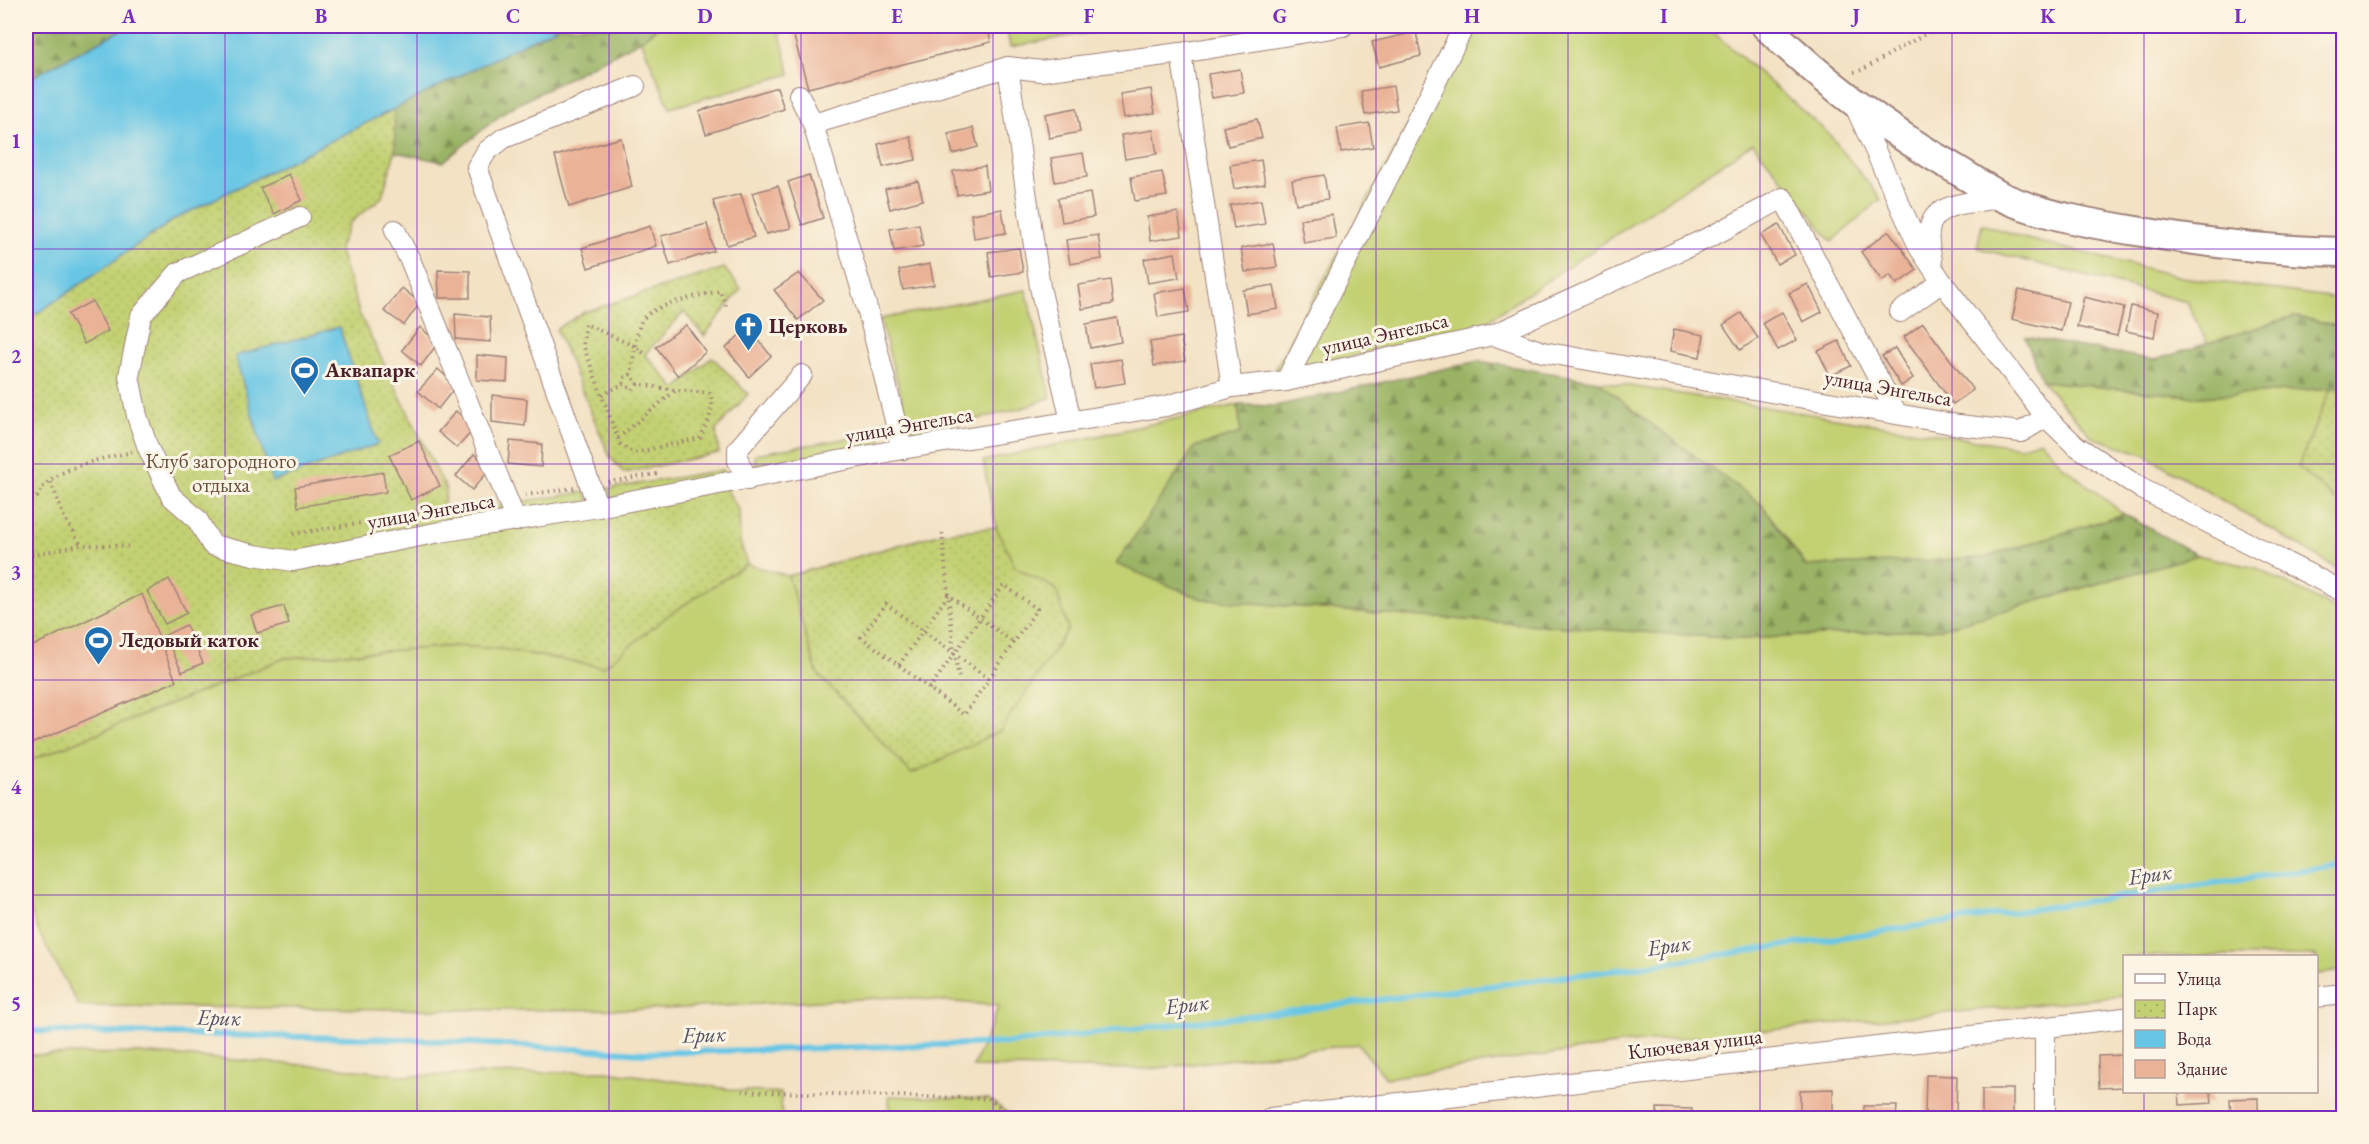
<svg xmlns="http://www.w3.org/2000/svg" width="2369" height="1144" viewBox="0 0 2369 1144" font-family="'EB Garamond',serif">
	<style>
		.green { fill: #c3d173; stroke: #86784f; stroke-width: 1.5 }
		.forest { fill: url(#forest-firs); stroke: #726948; stroke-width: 1.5 }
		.park { fill: url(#park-dots); stroke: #86784f; stroke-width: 1.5 }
		.water { fill: #67c6e5; stroke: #587288; stroke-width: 1.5 }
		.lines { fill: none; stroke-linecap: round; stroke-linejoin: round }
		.stream { stroke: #67c6e5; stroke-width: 6 }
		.building { fill: #eab297 }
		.minor-casing { stroke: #9e8078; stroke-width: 22 }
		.highway-casing { stroke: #9e8078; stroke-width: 32 }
		.path { stroke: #9e8078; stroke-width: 4; stroke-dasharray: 1.5 4.5; stroke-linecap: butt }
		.minor { stroke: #fff; stroke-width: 20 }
		.highway { stroke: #fff; stroke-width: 28 }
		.grid { fill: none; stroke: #7b2cbf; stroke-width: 1.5; stroke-opacity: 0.55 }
		.labels { text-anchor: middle; stroke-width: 6; stroke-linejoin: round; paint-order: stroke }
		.poi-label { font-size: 21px; font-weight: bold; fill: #4a1f2b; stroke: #fcf5e5; text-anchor: start }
		.street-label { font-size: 21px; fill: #4a1f2b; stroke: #fcf5e5 }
		.park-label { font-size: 21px; fill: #684c3d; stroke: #fcf5e5 }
		.water-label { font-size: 22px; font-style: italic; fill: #535163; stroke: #fcf5e5 }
		.neatline { fill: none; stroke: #7b2cbf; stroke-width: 2 }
		.grid-label { font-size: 20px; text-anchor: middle; font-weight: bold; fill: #7b2cbf }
	</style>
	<defs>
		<pattern id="forest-firs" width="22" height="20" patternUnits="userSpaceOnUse" patternTransform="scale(1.5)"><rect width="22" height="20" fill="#9ab365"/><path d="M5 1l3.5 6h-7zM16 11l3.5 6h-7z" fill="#809153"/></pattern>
		<pattern id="park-dots" width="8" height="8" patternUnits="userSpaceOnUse" patternTransform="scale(1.5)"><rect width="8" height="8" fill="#c3d173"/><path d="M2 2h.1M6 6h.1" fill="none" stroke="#a9b364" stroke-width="1.8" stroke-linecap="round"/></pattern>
	</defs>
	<rect width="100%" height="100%" fill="#fcf5e5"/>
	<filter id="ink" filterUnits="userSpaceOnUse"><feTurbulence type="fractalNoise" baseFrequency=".0167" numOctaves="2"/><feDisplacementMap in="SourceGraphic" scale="12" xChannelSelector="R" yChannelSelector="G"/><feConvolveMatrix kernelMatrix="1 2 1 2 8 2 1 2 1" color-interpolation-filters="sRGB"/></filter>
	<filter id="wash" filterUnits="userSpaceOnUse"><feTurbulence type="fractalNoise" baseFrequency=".008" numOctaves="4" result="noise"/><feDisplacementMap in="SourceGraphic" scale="24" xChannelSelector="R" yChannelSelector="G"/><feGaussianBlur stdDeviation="1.35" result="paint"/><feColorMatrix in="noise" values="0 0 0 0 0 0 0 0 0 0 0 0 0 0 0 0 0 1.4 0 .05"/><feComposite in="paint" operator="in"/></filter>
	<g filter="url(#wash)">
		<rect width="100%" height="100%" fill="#f3e2c4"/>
		<g class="green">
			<polygon points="659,26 778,26 790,74 670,108 641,40"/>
			<polygon points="1006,26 1127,26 1010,47"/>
			<polygon points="1463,26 1706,26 1829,134 1881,199 1832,242 1753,143 1475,329 1272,374"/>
			<polygon points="1982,224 2023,238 2181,277 2343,299 2343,327 2294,316 2207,343 2187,302 1977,248"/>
			<polygon points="1026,290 1051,397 1026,407 918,434 908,422 880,319"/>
			<polygon points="1598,381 2020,447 2040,440 2063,466 2124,514 1983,558 1806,566 1762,505 1643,418"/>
			<polygon points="2042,381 2199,397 2331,388 2298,467 2343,506 2343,572 2144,454 2092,437"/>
			<polygon points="1238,405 1241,433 1195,447 1117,564 1202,599 1410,616 1743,639 1940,629 2197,555 2257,568 2338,610 2343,619 2343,971 2317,974 2316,956 2124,956 2124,996 1621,1044 1386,1078 1358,1044 1150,1069 973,1067 999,1006 899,997 664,1009 507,1010 79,1006 40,935 26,898 26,762 285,658 457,646 501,649 603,667 669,614 747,564 788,576 931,536 999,570 996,526 983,461"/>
			<polygon points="881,433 881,445 755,466 755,454"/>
			<polygon points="722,470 727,477 608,500 601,490"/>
			<polygon points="585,492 590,502 521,512 520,502"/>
			<polygon points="502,505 504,513 445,521 443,510"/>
			<polygon points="137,1053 332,1067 409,1076 607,1071 742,1091 781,1093 782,1118 26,1118 26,1055"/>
			<polygon points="889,1096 989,1099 1014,1118 890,1118"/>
		</g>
		<g class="forest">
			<polygon points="26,26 129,26 32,77 26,70"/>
			<polygon points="559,26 659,26 641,40 507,110 443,162 395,152 394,109"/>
			<polygon points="2294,316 2343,327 2343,390 2331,388 2199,397 2042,381 2025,337 2155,360"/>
			<polygon points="1479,361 1598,381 1643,418 1762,505 1806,566 1983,558 2124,514 2197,555 1940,629 1743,639 1410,616 1202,599 1116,564 1195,447 1241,433 1238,405 1275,406"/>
		</g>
		<g class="park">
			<polygon points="394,109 395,152 382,197 350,223 339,248 360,315 446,489 443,510 445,521 723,484 739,510 740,541 747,564 670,614 603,667 501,649 457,646 285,658 26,762 26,321 175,219"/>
			<polygon points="724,268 741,289 704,336 684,312 645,354 676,389 712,357 748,394 716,430 719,453 624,473 610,457 556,329 584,312"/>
			<polygon points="2331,388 2343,390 2343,506 2298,467"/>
			<polygon points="996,527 1015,567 1056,589 1068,629 1000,731 912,774 817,673 788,576 942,533"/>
		</g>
		<g class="water">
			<polygon points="129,26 559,26 175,219 26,321 26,70 32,77"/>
			<polygon points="339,327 378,444 272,482 235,356"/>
		</g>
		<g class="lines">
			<polyline class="stream" points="26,1031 406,1039 643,1053 1010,1043 1274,1013 1624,969 2344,864"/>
		</g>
		<g id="blocks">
			<g class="building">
				<polygon points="791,26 987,26 991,42 808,88"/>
				<polygon points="1416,32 1421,56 1379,67 1372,42"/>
				<polygon points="1240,69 1244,93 1212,98 1208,74"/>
				<polygon points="1393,86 1397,110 1365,115 1361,91"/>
				<polygon points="777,87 784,109 706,134 699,111"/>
				<polygon points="1151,89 1155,113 1124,118 1120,94"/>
				<polygon points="1076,108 1080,132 1049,138 1045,114"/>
				<polygon points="1257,119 1262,138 1228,146 1223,127"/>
				<polygon points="1369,123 1373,147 1341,152 1337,128"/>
				<polygon points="973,128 978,147 953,154 948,134"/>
				<polygon points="1153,130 1157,154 1125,159 1121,135"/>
				<polygon points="911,137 916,160 883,167 878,144"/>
				<polygon points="621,138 632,187 569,207 555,156"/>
				<polygon points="1083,153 1087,177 1055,182 1051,158"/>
				<polygon points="1261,160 1265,184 1234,189 1230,165"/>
				<polygon points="985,166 988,190 957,195 953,171"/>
				<polygon points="1162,172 1167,196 1135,201 1131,177"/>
				<polygon points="289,174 302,200 274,214 260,188"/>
				<polygon points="809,175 823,218 802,225 788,182"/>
				<polygon points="1324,175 1328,199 1296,204 1292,180"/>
				<polygon points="918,181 923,200 890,209 885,189"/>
				<polygon points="778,186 791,228 766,234 752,193"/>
				<polygon points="1090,193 1094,217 1062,222 1058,198"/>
				<polygon points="741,194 754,237 727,245 713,201"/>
				<polygon points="1261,200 1265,224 1234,229 1230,205"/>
				<polygon points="1002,209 1006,233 974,238 971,214"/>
				<polygon points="1178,212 1182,236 1150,241 1147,217"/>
				<polygon points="1332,214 1336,238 1304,243 1300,219"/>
				<polygon points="707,224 714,251 670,265 661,236"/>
				<polygon points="919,224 923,246 894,251 890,229"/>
				<polygon points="1779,225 1795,255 1777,264 1761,235"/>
				<polygon points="650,226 656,246 588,268 582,248"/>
				<polygon points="1889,231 1917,270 1897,284 1890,275 1882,281 1861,252"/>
				<polygon points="1098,235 1102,259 1070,264 1066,240"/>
				<polygon points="1273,243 1277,267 1245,272 1241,248"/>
				<polygon points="1019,248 1023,272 991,277 988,252"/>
				<polygon points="1175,253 1179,278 1148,283 1144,259"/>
				<polygon points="930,264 934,285 903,290 899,270"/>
				<polygon points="438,270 470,271 470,298 439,298"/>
				<polygon points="799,273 823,300 798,320 774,290"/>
				<polygon points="1110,280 1113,304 1082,309 1078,285"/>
				<polygon points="1808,284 1822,312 1803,322 1789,293"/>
				<polygon points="1274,285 1278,309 1247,314 1243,290"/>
				<polygon points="402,288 420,303 404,325 384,311"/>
				<polygon points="1185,288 1189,312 1158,317 1154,293"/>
				<polygon points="2019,290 2068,302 2061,331 2012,319"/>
				<polygon points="2084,297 2124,307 2117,336 2077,327"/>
				<polygon points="92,301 108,331 84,344 68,314"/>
				<polygon points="2131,306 2158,312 2154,337 2126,331"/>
				<polygon points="1782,312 1797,340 1778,350 1763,323"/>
				<polygon points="1741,313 1758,338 1740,350 1723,325"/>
				<polygon points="455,314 490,317 491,342 456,339"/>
				<polygon points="1117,318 1121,342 1090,348 1086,324"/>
				<polygon points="1923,323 1973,390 1953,404 1904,337"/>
				<polygon points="686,325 706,352 678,376 656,347"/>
				<polygon points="420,327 438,343 421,366 402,350"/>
				<polygon points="748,327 771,356 749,377 726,348"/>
				<polygon points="1674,329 1704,335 1700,357 1670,351"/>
				<polygon points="1181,337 1185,361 1154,366 1150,342"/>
				<polygon points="1839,341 1851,366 1830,376 1818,351"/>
				<polygon points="1895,348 1913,378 1901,386 1882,356"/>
				<polygon points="477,355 508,358 507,382 477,380"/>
				<polygon points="1121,359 1125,383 1094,388 1090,364"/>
				<polygon points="438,369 456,386 438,409 418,391"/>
				<polygon points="492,395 527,399 525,426 492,422"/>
				<polygon points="456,411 475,428 457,448 438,432"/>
				<polygon points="419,441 440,486 411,500 389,455"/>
				<polygon points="510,441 542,444 541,467 508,464"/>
				<polygon points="474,454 491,468 472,490 456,476"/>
				<polygon points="383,472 386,492 298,507 295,487"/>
				<polygon points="169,579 187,613 165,624 147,591"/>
				<polygon points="142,594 176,681 26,746 26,649"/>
				<polygon points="284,606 289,624 257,633 251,615"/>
				<polygon points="186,625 203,663 182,672 165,635"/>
				<polygon points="2124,1055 2124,1087 2099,1088 2098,1056"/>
				<polygon points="1926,1075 1957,1076 1956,1114 1925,1113"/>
				<polygon points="1833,1089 1833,1118 1800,1118 1800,1090"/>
				<rect x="1982" y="1089" width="31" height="29"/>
				<polygon points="2179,1092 2211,1092 2212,1103 2180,1105"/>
				<polygon points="2258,1098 2258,1118 2231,1118 2230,1099"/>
				<polygon points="1864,1106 1897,1106 1896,1118 1864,1118"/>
				<polygon points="1657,1108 1692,1109 1692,1118 1657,1118"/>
			</g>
		</g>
	</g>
	<g filter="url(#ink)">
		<use href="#blocks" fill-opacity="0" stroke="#9e8078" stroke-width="1.5"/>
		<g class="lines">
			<defs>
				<g id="minor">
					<polyline points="1181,53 1232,387"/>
					<polyline points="1008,67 1040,287 1071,421"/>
					<polyline points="799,95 813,124 869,315 902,449"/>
					<polyline points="1854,104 1920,249 1942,282 2046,417 2075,445 2142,489 2344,592"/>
					<polyline points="813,124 1008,67 1041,71 1181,53 1343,26"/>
					<polyline points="300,217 178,273 141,316 129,376 137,416 148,448 171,496 197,519 212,545 254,555 293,561 440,532 598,507 902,449 1166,406 1232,387 1286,381 1493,335 1543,352 1959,425 2021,432 2046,417"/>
					<polyline points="395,230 411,262 516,521"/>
					<path d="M1932 260C1916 199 1959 206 2004 197"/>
					<polyline points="1900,312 1942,282"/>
					<polyline points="1493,335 1712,236 1783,198 1897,414"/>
					<polyline points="1286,381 1464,26"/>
					<polyline points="748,480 738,461 738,449 802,375"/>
					<polyline points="598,507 477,167 487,151 504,138 635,86"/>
					<polyline points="2316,997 2344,994"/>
					<polyline points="1271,1118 2124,1018"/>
					<polyline points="2045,1118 2045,1027"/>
				</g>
				<path id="highway" d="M1766 26C1824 82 1887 130 1957 170 1972 179 1988 190 2004 198 2044 215 2093 224 2136 231 2205 243 2273 251 2344 252"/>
			</defs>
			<use href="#minor" class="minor-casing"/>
			<use href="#highway" class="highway-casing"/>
			<g class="path">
				<polyline points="1854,72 1862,70 1939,26"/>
				<polyline points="623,384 633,390 637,384 631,374"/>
				<polyline points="637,384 675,390"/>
				<path d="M602 395 623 384 625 377 631 374C634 357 635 338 641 322 648 305 702 295 720 291L727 308"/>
				<path d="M618 438 676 390 710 393C716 409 707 423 700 438L634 453 620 444 583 345 585 324 636 347 645 354"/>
				<polyline points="51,482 63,515 81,545"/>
				<polyline points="608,482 657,474"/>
				<polyline points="525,495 574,488"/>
				<path d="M26 503 37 497C48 468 105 458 132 452"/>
				<polyline points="449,510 488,502"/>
				<polyline points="942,533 954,654 959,677"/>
				<polyline points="293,534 432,512"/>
				<polyline points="26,556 81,545 128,546"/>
				<polyline points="899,665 948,595 1014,643"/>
				<path d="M929 689 1004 585 1037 609 964 715C930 689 896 663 861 637L886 604 989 679"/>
				<polyline points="742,1091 989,1099 1014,1118"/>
			</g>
			<use href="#minor" class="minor"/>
			<use href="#highway" class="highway"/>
		</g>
	</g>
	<path class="grid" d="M225 26V1118M417 26V1118M609 26V1118M801 26V1118M993 26V1118M1184 26V1118M1376 26V1118M1568 26V1118M1760 26V1118M1952 26V1118M2144 26V956M26 249H2344M26 464H2344M26 680H2344M26 895H2344M2144 1092V1118"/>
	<defs>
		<symbol id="church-pin" viewBox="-11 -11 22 30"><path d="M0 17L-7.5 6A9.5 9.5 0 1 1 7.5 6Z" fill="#1f6fb2" stroke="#fcf5e5"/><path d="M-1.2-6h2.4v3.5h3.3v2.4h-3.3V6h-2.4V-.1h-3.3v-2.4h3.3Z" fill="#fff"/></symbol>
		<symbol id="stadium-pin" viewBox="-11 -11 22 30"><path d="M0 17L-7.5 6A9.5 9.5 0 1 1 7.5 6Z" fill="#1f6fb2" stroke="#fcf5e5"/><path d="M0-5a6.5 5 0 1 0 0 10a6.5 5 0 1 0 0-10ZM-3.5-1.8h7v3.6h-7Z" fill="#fff"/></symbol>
	</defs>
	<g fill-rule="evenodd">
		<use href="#church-pin" x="732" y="310" width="33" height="45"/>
		<use href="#stadium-pin" x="288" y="354" width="33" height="45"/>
		<use href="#stadium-pin" x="82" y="624" width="33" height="45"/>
	</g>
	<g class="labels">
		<g class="poi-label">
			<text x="769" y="333">Церковь</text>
			<text x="325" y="377">Аквапарк</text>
			<text x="119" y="647">Ледовый каток</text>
		</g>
		<g class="street-label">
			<text transform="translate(1385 334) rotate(-13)" y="7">улица Энгельса</text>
			<text transform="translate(1888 388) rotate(10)" y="7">улица Энгельса</text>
			<text transform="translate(909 425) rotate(-10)" y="7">улица Энгельса</text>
			<text transform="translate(431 511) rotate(-10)" y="7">улица Энгельса</text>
			<text transform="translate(1695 1044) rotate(-7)" y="7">Ключевая улица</text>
		</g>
		<g class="park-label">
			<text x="221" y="468">Клуб загородного<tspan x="221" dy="24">отдыха</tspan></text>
		</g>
		<g class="water-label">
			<text transform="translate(2150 874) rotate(-8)" y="8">Ерик</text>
			<text transform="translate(1669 945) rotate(-8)" y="8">Ерик</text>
			<text transform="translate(1187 1004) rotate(-7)" y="8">Ерик</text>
			<text transform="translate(219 1017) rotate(1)" y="8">Ерик</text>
			<text transform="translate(704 1034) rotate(-2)" y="8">Ерик</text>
		</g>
	</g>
	<rect width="2369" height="1144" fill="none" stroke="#fcf5e5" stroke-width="66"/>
	<rect x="2123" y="955" width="195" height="138" fill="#fcf5e5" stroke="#b59f9b" stroke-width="1.5"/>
	<rect x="2135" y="974" width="30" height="9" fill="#ffffff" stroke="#b59f9b" stroke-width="1.5"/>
	<text x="2177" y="985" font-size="18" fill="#4a1f2b">Улица</text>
	<rect x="2135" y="1000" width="30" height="18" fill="url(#park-dots)" stroke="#b59f9b" stroke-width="1.5"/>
	<text x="2177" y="1015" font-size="18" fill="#4a1f2b">Парк</text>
	<rect x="2135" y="1030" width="30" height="18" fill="#67c6e5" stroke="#b59f9b" stroke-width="1.5"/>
	<text x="2177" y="1045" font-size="18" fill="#4a1f2b">Вода</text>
	<rect x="2135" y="1060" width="30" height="18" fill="#eab297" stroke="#b59f9b" stroke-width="1.5"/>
	<text x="2177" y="1075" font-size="18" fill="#4a1f2b">Здание</text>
	<rect x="33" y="33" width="2303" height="1078" class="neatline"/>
	<g class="grid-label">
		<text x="129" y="23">A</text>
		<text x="321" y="23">B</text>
		<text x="513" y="23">C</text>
		<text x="705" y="23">D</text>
		<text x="897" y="23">E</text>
		<text x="1089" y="23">F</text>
		<text x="1280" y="23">G</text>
		<text x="1472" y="23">H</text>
		<text x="1664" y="23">I</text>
		<text x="1856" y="23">J</text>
		<text x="2048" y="23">K</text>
		<text x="2240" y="23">L</text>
		<text x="16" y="148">1</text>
		<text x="16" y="363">2</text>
		<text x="16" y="579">3</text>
		<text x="16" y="794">4</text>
		<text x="16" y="1010">5</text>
	</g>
</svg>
